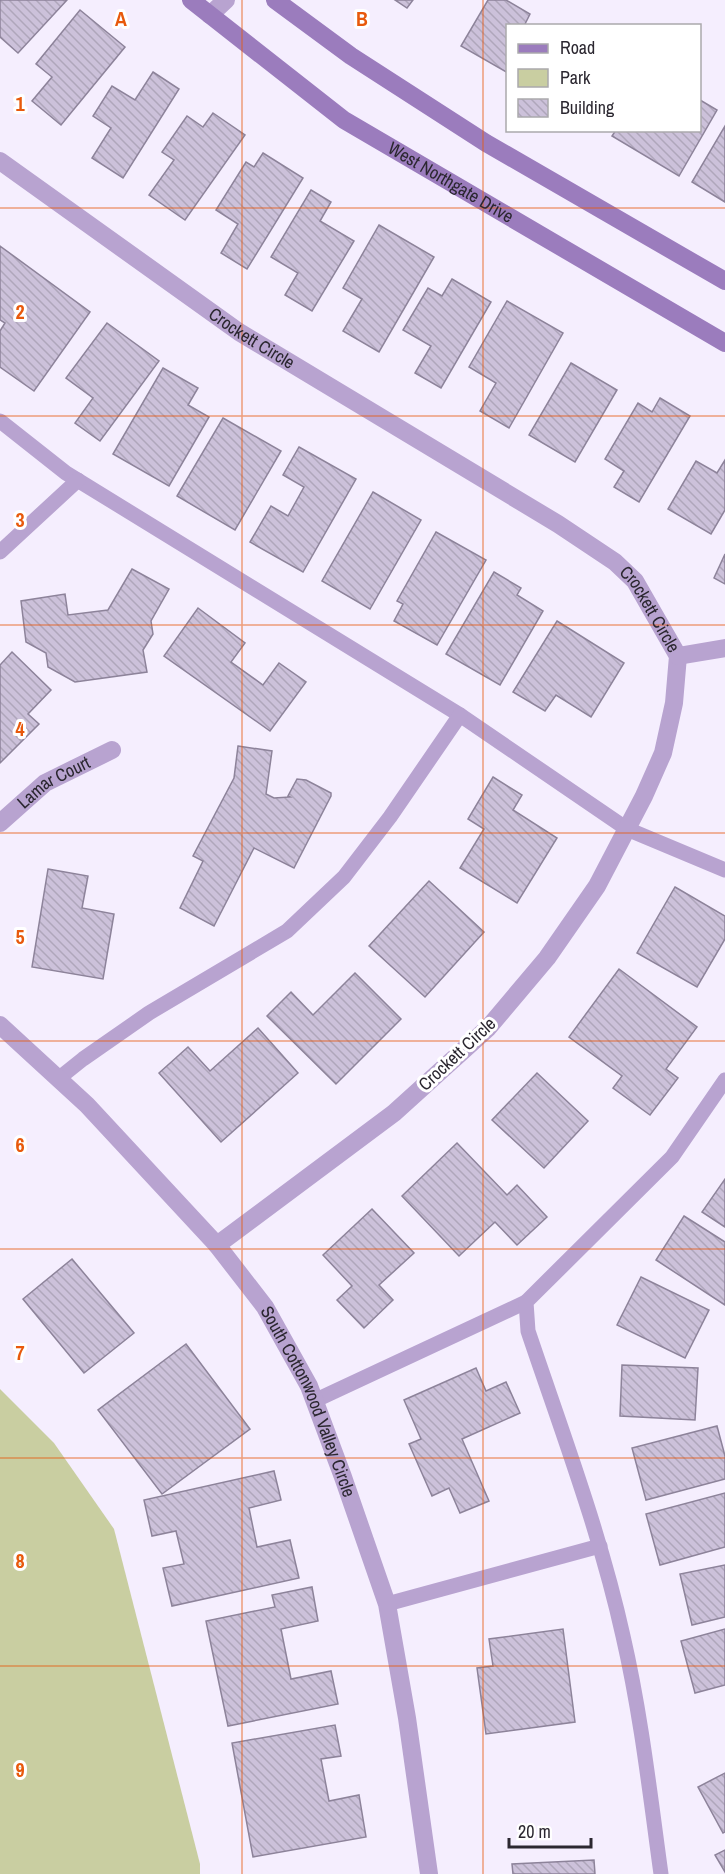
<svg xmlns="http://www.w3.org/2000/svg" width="725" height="1874" viewBox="0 0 725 1874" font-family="'Archivo Narrow',sans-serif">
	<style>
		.green { fill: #c9cea1 }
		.building { fill: url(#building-back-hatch); stroke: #8d839a; stroke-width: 1.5 }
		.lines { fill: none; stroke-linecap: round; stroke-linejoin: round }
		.lane { stroke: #b8a3d0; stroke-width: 15 }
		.street { stroke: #b8a3d0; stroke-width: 18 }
		.secondary { stroke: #9b7cbd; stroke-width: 18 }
		.grid { fill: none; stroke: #e8590c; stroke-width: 1.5; stroke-opacity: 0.55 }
		.labels { text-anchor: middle; stroke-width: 6; stroke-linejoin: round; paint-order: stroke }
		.street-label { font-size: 18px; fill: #2b2730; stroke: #fff }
		.grid-label { font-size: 20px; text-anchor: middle; font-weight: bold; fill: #e8590c; stroke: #fff; stroke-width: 6; stroke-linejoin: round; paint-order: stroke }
	</style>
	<defs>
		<pattern id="building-back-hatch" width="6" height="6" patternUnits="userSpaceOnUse" patternTransform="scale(1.5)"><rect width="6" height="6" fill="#ccc1da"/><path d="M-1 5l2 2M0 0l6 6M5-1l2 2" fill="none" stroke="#afa6bb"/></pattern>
	</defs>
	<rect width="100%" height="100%" fill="#f5eefe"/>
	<polygon class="green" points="0,1389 54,1443 114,1529 200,1864 200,1874 0,1874"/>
	<g class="building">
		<polygon points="0,0 67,0 18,53 0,37"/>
		<polygon points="395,0 413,0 407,8"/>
		<polygon points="488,0 506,0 530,14 524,26 508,26 508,73 461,46"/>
		<polygon points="80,10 125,47 61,125 32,101 52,77 36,64"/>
		<polygon points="153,72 179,89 123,178 92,158 111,128 93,116 112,86 135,100"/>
		<polygon points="700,100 717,110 679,176 612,136 616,130 700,130"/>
		<polygon points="213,113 245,135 185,220 149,195 174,160 162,152 187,116 203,127"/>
		<polygon points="725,126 725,202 692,182"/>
		<polygon points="263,153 303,178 247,269 221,253 238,224 216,210 246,162 254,167"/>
		<polygon points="311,190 331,202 320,221 354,241 312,311 285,295 298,273 271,257"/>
		<polygon points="379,225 434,257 379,352 343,331 362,299 343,288"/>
		<polygon points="0,246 90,312 34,391 0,367 0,331 5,323 0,320"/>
		<polygon points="452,279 491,302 441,388 415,373 431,346 403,330 428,288 442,296"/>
		<polygon points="507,301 563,333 509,428 480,411 496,383 469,367"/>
		<polygon points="107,323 159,361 100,441 75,423 93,398 66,378"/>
		<polygon points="571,363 617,390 575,462 529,435"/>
		<polygon points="163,368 198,388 188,405 209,417 169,486 113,454"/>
		<polygon points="660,398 690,416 639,502 614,487 624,471 605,459 638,403 652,412"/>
		<polygon points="223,418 281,451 235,530 177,496"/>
		<polygon points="299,447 356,479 303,572 250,542 271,506 288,516 304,487 283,475"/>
		<polygon points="725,460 725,510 711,534 668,509 696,461 717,473"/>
		<polygon points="373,492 421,520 370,609 322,581"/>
		<polygon points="436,532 486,560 437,645 394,621 403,604 397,601"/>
		<polygon points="725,554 725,584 714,578"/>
		<polygon points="132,569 169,589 151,621 153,634 143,650 147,672 75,682 48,667 46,653 26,642 21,601 65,594 68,615 108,610"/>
		<polygon points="494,572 521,588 517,595 543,611 500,685 446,654"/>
		<polygon points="198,608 245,643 231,662 263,685 279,663 306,682 270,731 164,656"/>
		<polygon points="557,621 624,663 591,717 556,695 545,711 513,692"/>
		<polygon points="12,652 51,690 28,714 39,724 0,763 0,665"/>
		<polygon points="238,746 272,751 266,794 274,798 290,797 288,796 297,779 306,780 331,793 331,796 294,868 254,848 214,926 180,908 203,861 193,856 234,778"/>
		<polygon points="493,777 522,795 513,810 557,838 517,903 460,868 484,829 468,819"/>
		<polygon points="48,869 88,876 82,908 114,914 103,979 32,967"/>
		<polygon points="429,881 484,932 425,997 369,946"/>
		<polygon points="675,887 725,916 725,939 697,987 637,953"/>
		<polygon points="619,969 697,1027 666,1069 678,1078 650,1115 613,1088 622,1076 569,1037"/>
		<polygon points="355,973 401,1019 336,1084 267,1016 291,992 313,1015"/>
		<polygon points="258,1028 298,1073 221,1142 159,1073 188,1047 210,1071"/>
		<polygon points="537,1073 588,1121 544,1168 492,1120"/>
		<polygon points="457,1143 507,1195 517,1185 547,1217 517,1245 495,1222 459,1256 402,1196"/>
		<polygon points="725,1179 725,1227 702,1212"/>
		<polygon points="372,1209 414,1253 379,1285 393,1300 364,1328 337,1300 352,1286 323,1255"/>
		<polygon points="684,1216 725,1242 725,1305 656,1260"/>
		<polygon points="72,1259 134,1333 84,1373 23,1299"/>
		<polygon points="641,1277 709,1310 685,1358 617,1325"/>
		<polygon points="186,1344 250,1429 162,1494 98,1410"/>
		<polygon points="622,1365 698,1368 695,1420 620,1416"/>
		<polygon points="476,1368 486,1391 506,1382 520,1413 462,1439 489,1501 460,1513 449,1488 432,1496 409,1444 421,1439 404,1400"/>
		<polygon points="717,1426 725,1456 725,1479 646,1500 632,1448"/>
		<polygon points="274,1471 281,1500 249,1508 257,1547 290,1540 299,1578 172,1606 163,1568 184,1564 176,1531 152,1536 144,1500"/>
		<polygon points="725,1493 725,1547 660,1565 646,1514"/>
		<polygon points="725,1565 725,1617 692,1625 680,1574"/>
		<polygon points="312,1587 318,1621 281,1629 291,1679 331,1671 338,1704 228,1726 206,1621 275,1607 272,1595"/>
		<polygon points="563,1629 575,1722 486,1734 477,1668 493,1666 489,1639"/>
		<polygon points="725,1629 725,1685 695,1693 681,1641"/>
		<polygon points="335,1725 341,1756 321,1759 329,1801 359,1795 366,1837 253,1857 232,1743"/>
		<polygon points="725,1773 725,1832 723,1833 698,1787"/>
		<polygon points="725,1850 725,1872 715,1855"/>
		<polygon points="594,1860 595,1874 513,1874 512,1864"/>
	</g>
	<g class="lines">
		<g class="lane">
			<polyline points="0,421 66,473 460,715 627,829 725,870"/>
			<polyline points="0,552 78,480"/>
			<polyline points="58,1079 83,1059 149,1013 287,931 344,877 390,817 460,715"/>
			<polyline points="314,1401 526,1302"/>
			<polyline points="387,1604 600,1546"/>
			<path d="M661 1874C650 1794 641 1714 623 1636 600 1532 562 1432 528 1331L526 1302 672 1157 725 1080"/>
		</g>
		<g class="street">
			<polyline points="210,15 226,0"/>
			<path id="s1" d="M0 161 239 332 558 524 615 562 635 581 678 656 674 703 663 753 644 796 597 886 547 958 488 1028 394 1113 217 1245"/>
			<polyline points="678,656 725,648"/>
			<path id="s2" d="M0 823 45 783 112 750"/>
			<path id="s3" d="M0 1025 87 1105 217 1245 265 1307 309 1386 343 1477 387 1604 407 1718 429 1874"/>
		</g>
		<g class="secondary">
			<path id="s4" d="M191 0 344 120 725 343"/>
			<polyline points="275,0 351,56 486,143 725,281"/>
		</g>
	</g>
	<path class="grid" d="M242 0V1874M483 0V1874M0 208H725M0 416H725M0 625H725M0 833H725M0 1041H725M0 1249H725M0 1458H725M0 1666H725"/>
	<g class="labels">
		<g class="street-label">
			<text dy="6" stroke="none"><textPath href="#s4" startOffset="318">West Northgate Drive</textPath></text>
			<text dy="6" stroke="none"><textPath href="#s1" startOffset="308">Crockett Circle</textPath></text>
			<text dy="6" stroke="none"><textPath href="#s1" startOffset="794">Crockett Circle</textPath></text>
			<text dy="6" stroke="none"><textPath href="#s2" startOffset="68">Lamar Court</textPath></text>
			<text transform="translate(457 1054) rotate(-43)" y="6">Crockett Circle</text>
			<text dy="6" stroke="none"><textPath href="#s3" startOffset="492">South Cottonwood Valley Circle</textPath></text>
		</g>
	</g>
	<g class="grid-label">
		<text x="121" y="26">A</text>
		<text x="362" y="26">B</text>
		<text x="20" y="111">1</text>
		<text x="20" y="319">2</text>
		<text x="20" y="527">3</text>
		<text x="20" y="736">4</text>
		<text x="20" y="944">5</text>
		<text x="20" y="1152">6</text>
		<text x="20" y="1360">7</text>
		<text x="20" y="1568">8</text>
		<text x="20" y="1777">9</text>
	</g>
	<rect x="506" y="24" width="195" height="108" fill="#ffffff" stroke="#aaa9ac" stroke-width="1.5"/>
	<rect x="518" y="44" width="30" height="9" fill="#9b7cbd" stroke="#aaa9ac" stroke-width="1.5"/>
	<text x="560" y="54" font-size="18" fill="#2b2730">Road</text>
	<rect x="518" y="69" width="30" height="18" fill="#c9cea1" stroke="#aaa9ac" stroke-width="1.5"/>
	<text x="560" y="84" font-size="18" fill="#2b2730">Park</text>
	<rect x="518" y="99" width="30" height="18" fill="url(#building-back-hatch)" stroke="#aaa9ac" stroke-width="1.5"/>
	<text x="560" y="114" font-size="18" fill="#2b2730">Building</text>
	<path d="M509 1838v9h82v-9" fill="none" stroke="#2b2730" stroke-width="3"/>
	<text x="518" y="1838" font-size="18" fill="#2b2730" stroke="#ffffff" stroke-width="4.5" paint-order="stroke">20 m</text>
</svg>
